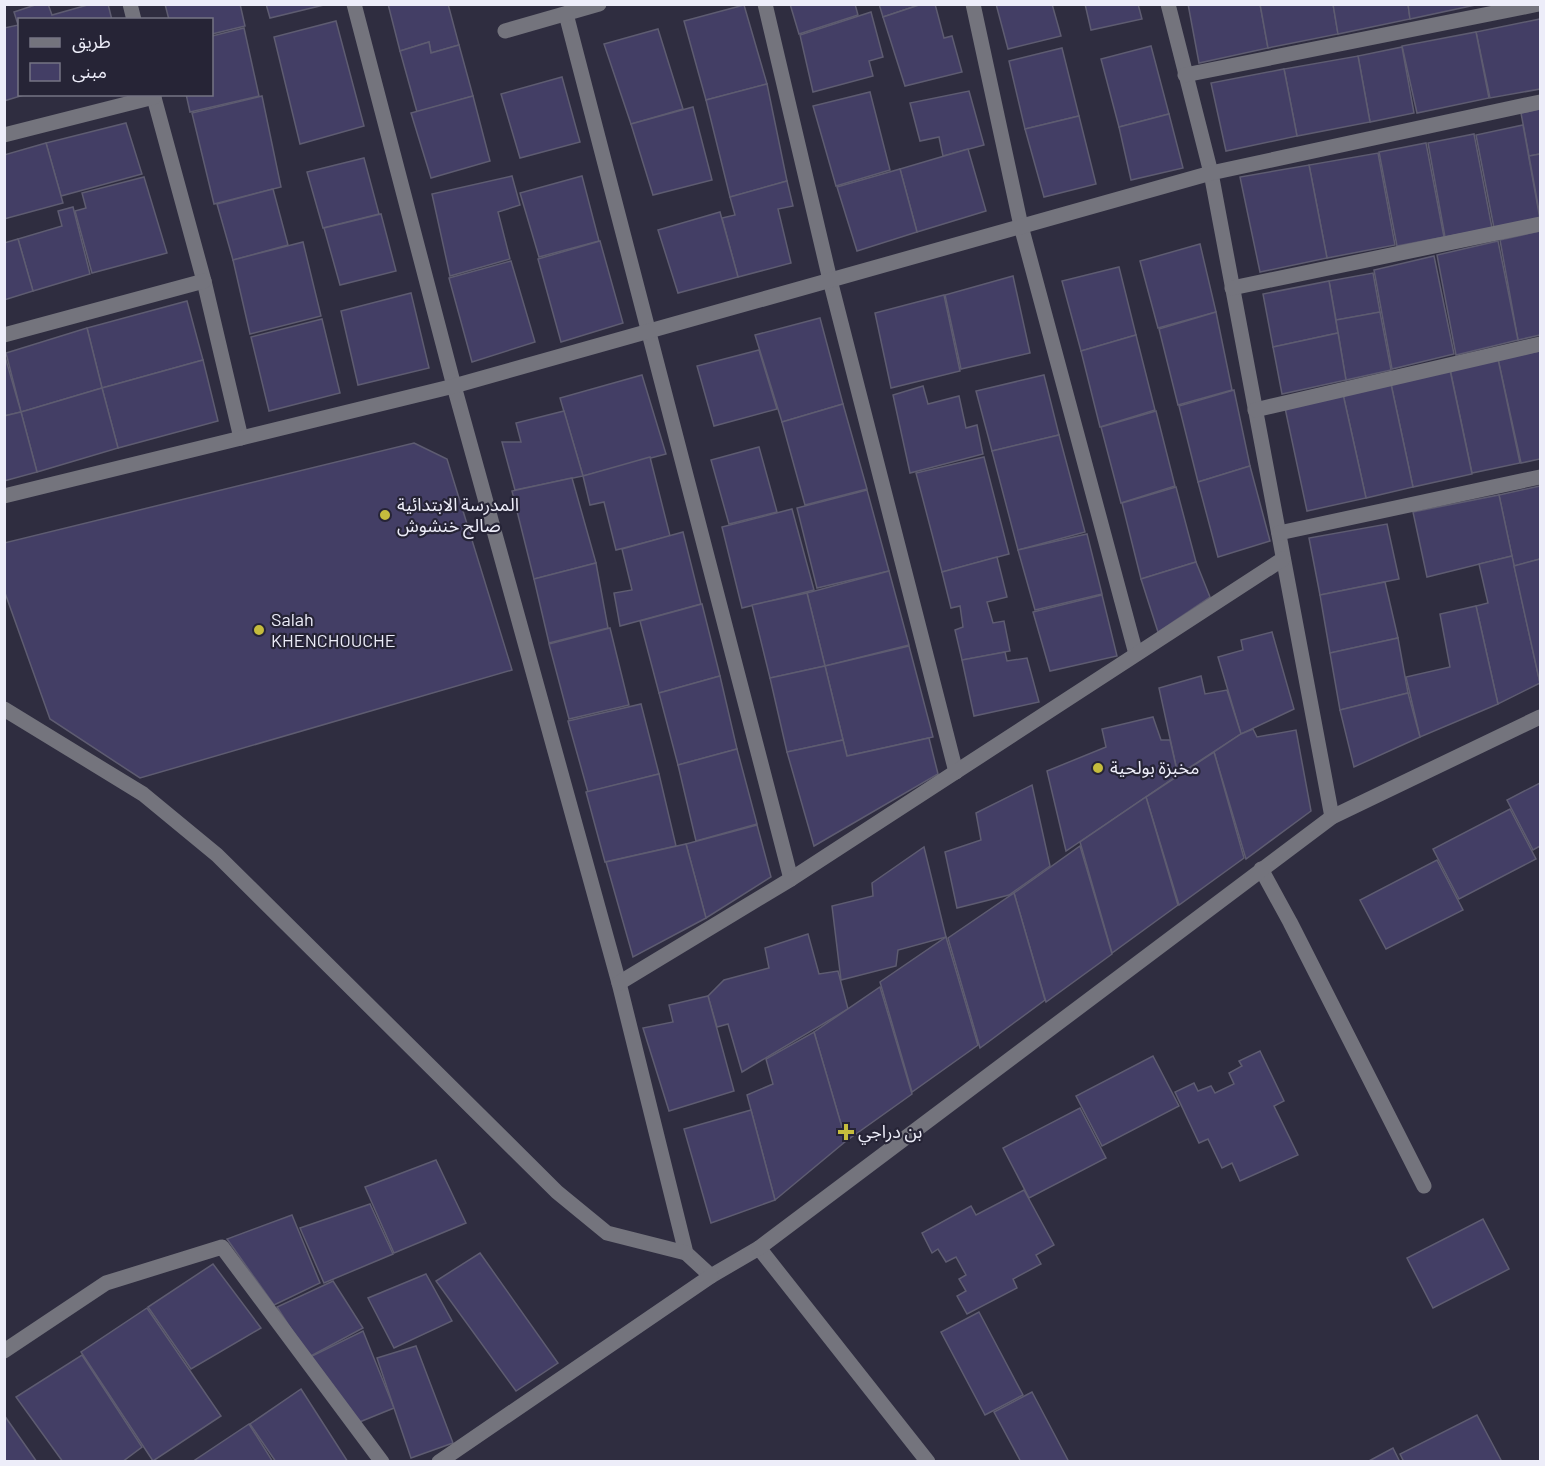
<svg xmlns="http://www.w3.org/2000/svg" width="1545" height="1466" viewBox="0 0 1545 1466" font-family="Barlow,'Noto Sans Arabic',sans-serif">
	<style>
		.building { fill: #433e65; stroke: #5e5c71; stroke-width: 1.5 }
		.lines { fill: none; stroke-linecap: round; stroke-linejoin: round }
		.minor { stroke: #74747d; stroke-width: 15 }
		.poi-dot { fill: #c5bc3d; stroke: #262436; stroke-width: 2 }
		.labels { text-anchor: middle; stroke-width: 4.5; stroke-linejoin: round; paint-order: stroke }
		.poi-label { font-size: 18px; fill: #ededf9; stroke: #262436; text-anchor: start }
	</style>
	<rect width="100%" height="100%" fill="#2f2d40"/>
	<g class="building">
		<polygon points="38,4 48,4 52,15 91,4 108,4 112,20 20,20 20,31 14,12"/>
		<polygon points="165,4 240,4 245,26 212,34 212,20 169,20"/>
		<polygon points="266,4 328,4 270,18"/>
		<polygon points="388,4 448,4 459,45 431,53 429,42 400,51"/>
		<polygon points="790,4 855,4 858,15 799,34"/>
		<polygon points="879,4 922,4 883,17"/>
		<polygon points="922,4 935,4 944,38 952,36 962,72 905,86 883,17"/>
		<polygon points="996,4 1052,4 1061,36 1008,49"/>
		<polygon points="1085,4 1138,4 1142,19 1091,30"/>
		<polygon points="1188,4 1260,4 1268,48 1199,63"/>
		<polygon points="1260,4 1333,4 1338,34 1268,48"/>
		<polygon points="1333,4 1408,4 1410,19 1338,34"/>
		<polygon points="1408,4 1480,4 1410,19"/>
		<polygon points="744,5 767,84 706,100 684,21"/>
		<polygon points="871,12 883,57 869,61 873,76 813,92 800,35"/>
		<polygon points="1540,19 1540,89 1490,98 1476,32"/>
		<polygon points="336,21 364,126 300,144 274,37"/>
		<polygon points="18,25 20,31 20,94 27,94 4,101 4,28"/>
		<polygon points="244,28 259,96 190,112 186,94 212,94 212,36"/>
		<polygon points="658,29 683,109 631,124 604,44"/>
		<polygon points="1476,32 1489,98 1417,113 1402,46"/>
		<polygon points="429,42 431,53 459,45 473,96 417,112 400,51"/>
		<polygon points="1151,46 1169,114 1119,127 1101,59"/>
		<polygon points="1402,47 1414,113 1370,122 1358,56"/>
		<polygon points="1062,48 1079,116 1025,129 1009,61"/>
		<polygon points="1358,56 1370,122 1297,136 1284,69"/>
		<polygon points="1284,69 1297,136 1226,151 1211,83"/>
		<polygon points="562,77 580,142 520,158 501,94"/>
		<polygon points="767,84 787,181 730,197 706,100"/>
		<polygon points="969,91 984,145 943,156 939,137 920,141 910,103"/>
		<polygon points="870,92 890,170 836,186 813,106"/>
		<polygon points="262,96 281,187 214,204 192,113"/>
		<polygon points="473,96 490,161 431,178 411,113"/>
		<polygon points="693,107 712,180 653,195 631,124"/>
		<polygon points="1540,109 1540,154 1529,156 1521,113"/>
		<polygon points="1169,114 1183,168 1131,180 1119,127"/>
		<polygon points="1079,116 1096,184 1044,197 1025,129"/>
		<polygon points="126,123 142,174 61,196 46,143"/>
		<polygon points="1523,125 1540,219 1494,228 1476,135"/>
		<polygon points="1474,134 1492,228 1445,237 1428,143"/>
		<polygon points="46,143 63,203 4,219 4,155"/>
		<polygon points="1426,143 1444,237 1397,246 1379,152"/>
		<polygon points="968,149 986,211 917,232 900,169"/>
		<polygon points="1378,153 1395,245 1327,258 1309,165"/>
		<polygon points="1540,154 1540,216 1529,156"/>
		<polygon points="364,158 379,214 323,228 307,172"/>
		<polygon points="1309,165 1327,258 1260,272 1240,177"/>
		<polygon points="900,169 917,232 857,251 837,187"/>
		<polygon points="512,176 520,205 498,212 510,259 450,276 432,194"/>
		<polygon points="582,176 599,241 539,257 520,193"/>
		<polygon points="144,177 167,253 92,273 75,211 86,208 82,193"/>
		<polygon points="787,181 793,206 778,209 791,263 738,277 722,218 735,215 730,197"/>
		<polygon points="273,189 288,245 233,260 217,204"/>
		<polygon points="73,207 90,274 33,291 18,239 62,226 58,211"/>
		<polygon points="720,212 738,277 678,293 658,230"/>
		<polygon points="381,214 396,271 340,285 324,228"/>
		<polygon points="1540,231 1540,335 1518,340 1500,240"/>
		<polygon points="18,239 33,291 4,300 4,243"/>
		<polygon points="600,241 623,323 561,342 538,259"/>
		<polygon points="1498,241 1518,340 1456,355 1437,255"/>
		<polygon points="303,242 321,316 250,334 233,260"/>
		<polygon points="1200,244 1216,312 1158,328 1140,261"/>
		<polygon points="1434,256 1454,354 1392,369 1374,270"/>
		<polygon points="511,261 535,342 472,362 449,278"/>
		<polygon points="1119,267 1136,335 1081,351 1062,281"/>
		<polygon points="1373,273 1380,312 1336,320 1329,281"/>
		<polygon points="1013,276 1030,353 961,369 945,295"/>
		<polygon points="1329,281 1338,333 1273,347 1263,294"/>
		<polygon points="411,293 429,368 358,385 341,311"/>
		<polygon points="944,295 960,371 891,388 875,313"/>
		<polygon points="187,301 203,360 102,388 87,328"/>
		<polygon points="1216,312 1232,390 1178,405 1159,329"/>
		<polygon points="1380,312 1391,370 1346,380 1336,320"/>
		<polygon points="820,318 843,404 782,422 755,335"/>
		<polygon points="322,319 340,393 269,411 251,337"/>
		<polygon points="87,328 102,388 21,412 6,353"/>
		<polygon points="1338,333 1346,380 1282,394 1273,347"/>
		<polygon points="1136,335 1155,410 1100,427 1081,351"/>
		<polygon points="759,350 777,409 714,426 697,366"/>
		<polygon points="1540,351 1540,459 1521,463 1498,359"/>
		<polygon points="4,353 21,412 4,416"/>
		<polygon points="1498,359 1520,463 1472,473 1450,369"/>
		<polygon points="203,360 218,421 118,448 102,388"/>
		<polygon points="1450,370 1472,474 1413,487 1391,384"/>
		<polygon points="642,375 666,454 583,476 560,398"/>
		<polygon points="1044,375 1059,435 992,451 976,391"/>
		<polygon points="1391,384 1413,487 1366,498 1343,394"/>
		<polygon points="923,386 928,404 959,396 966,428 977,425 983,454 910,473 893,395"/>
		<polygon points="102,388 118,448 37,472 21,412"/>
		<polygon points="1234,390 1250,466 1198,482 1179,406"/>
		<polygon points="1343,394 1366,498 1307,511 1285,408"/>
		<polygon points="843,404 867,489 805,505 782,422"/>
		<polygon points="564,411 583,476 515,490 502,442 521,442 516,423"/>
		<polygon points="1156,411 1175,486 1121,503 1101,427"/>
		<polygon points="21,412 37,472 4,481 4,416"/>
		<polygon points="1059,435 1085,532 1018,550 992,451"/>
		<polygon points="414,443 447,459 512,670 140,778 50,719 4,590 4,543"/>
		<polygon points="759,447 777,512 729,524 711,460"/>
		<polygon points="650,457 670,536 616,550 604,502 590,505 583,476"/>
		<polygon points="984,457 1009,554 942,572 916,473"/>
		<polygon points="1250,466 1270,541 1218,557 1198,482"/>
		<polygon points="572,478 596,563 534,579 512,491"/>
		<polygon points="1540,486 1540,559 1514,566 1499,495"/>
		<polygon points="1176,487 1196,562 1141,579 1122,503"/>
		<polygon points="867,490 889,571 817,588 797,508"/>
		<polygon points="1499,495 1512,556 1427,577 1413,512"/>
		<polygon points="792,509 814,590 742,608 722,527"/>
		<polygon points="1387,524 1399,579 1320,595 1309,538"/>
		<polygon points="683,532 701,604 620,626 614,593 632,590 622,549"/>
		<polygon points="1087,534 1102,594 1035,610 1018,550"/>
		<polygon points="1512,556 1540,683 1498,704 1476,606 1488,603 1479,564"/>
		<polygon points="997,557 1007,597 987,602 993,623 1004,621 1010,651 962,660 955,630 963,627 960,606 951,608 942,572"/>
		<polygon points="1540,559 1540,683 1514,566"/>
		<polygon points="1196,562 1210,597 1158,632 1141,579"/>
		<polygon points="596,563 608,628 549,643 534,579"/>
		<polygon points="889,571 909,645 825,666 807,593"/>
		<polygon points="1385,582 1398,638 1330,653 1320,595"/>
		<polygon points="807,593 825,666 770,678 752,605"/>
		<polygon points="1102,595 1117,656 1050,671 1033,612"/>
		<polygon points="702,604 720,676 659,693 640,621"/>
		<polygon points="1476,606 1498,704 1420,737 1406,677 1450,667 1440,614"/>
		<polygon points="610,628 629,705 569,719 549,644"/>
		<polygon points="1272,632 1294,709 1241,734 1218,657 1243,650 1241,640"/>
		<polygon points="1398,638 1408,693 1340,710 1330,653"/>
		<polygon points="909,646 933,737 847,756 825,666"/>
		<polygon points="1005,652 1007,661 1027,658 1039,702 974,716 962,660"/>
		<polygon points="825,666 843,740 787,752 770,678"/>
		<polygon points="720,676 737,749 678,765 659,693"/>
		<polygon points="1201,676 1205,694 1227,690 1241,734 1178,775 1159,688"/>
		<polygon points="1408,693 1420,737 1354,767 1340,710"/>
		<polygon points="641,704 659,774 588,792 568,721"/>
		<polygon points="1153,717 1161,740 1170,740 1178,775 1066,851 1047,771 1106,747 1102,729"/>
		<polygon points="1253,729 1257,737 1296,730 1311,811 1246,859 1214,752 1241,734"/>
		<polygon points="929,738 938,774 814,846 787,752 843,740 847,756"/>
		<polygon points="737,749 757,824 696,841 678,765"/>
		<polygon points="1214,752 1244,858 1179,905 1146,797"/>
		<polygon points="659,774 676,846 605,862 586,792"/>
		<polygon points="1540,783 1540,846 1533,850 1507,800"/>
		<polygon points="1032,785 1050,866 1009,895 957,908 945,852 981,840 976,813"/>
		<polygon points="1146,797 1178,905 1112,953 1080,842"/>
		<polygon points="1510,809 1536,859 1459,899 1433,849"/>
		<polygon points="757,825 771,877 706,918 686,844"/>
		<polygon points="686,844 706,918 633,957 606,862"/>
		<polygon points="1080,846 1112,954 1046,1002 1014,893"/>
		<polygon points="924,847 946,937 898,950 896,966 841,980 832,906 873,896 872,883"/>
		<polygon points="1437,860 1463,910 1386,949 1360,900"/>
		<polygon points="1014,893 1045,1000 980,1048 948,938"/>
		<polygon points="808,934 819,974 838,971 848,1009 742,1072 728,1024 717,1027 708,996 724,980 769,968 765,948"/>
		<polygon points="946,937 978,1045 912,1092 880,982"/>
		<polygon points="880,987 912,1094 846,1141 814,1032"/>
		<polygon points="708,996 734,1091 669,1111 643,1028 673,1022 669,1005"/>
		<polygon points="814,1032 846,1141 775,1200 747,1095 773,1084 766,1059"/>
		<polygon points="1260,1051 1284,1101 1274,1106 1298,1155 1240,1181 1232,1163 1222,1168 1208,1139 1199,1143 1175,1092 1194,1083 1198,1091 1211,1086 1215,1093 1234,1084 1229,1073 1242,1066 1239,1061"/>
		<polygon points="1153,1056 1179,1106 1102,1146 1076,1096"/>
		<polygon points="1080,1108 1106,1158 1029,1198 1003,1148"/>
		<polygon points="751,1110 775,1200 711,1223 684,1129"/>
		<polygon points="436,1160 466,1223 394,1253 365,1187"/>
		<polygon points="1024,1190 1054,1245 1036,1255 1041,1264 1013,1279 1017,1288 967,1314 957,1296 966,1291 959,1279 966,1275 956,1257 946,1262 938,1249 932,1253 922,1233 971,1206 976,1215"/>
		<polygon points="370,1204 393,1254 324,1283 300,1228"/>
		<polygon points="292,1215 320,1283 274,1305 227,1239"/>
		<polygon points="1483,1219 1509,1269 1433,1308 1407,1258"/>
		<polygon points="480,1253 558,1363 516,1391 436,1281"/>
		<polygon points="213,1264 261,1328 191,1369 148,1307"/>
		<polygon points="426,1274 452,1321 394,1348 368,1298"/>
		<polygon points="333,1281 363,1328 309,1357 277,1307"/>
		<polygon points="147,1308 221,1416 153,1461 81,1352"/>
		<polygon points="979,1312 1023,1395 985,1415 941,1332"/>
		<polygon points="363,1331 394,1408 357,1423 310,1357"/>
		<polygon points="416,1346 453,1443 411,1458 377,1358"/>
		<polygon points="82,1355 142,1447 122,1462 63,1462 16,1397"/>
		<polygon points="301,1389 348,1462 276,1462 250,1424"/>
		<polygon points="1032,1392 1069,1462 1021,1462 994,1412"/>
		<polygon points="4,1415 37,1462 4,1462"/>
		<polygon points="1477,1415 1502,1462 1404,1462 1400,1454"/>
		<polygon points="249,1424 273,1462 192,1462"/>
		<polygon points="1393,1448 1400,1462 1367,1462"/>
	</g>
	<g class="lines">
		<g class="minor">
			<polyline points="130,4 134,20"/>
			<polyline points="354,4 454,386 619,983 686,1253 711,1276 759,1248 928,1462"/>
			<polyline points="765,4 830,280 956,772"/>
			<polyline points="973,4 1021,226 1136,654"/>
			<polyline points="1168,4 1211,173 1332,817"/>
			<polyline points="566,14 791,879"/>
			<polyline points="505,31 599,4"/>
			<polyline points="1185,75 1539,4"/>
			<polyline points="153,94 204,281 241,438"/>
			<polyline points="4,135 154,97"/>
			<polyline points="1232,288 1540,224"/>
			<polyline points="4,335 204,281"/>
			<polyline points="1255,410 1540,344"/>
			<polyline points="4,496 454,386 1211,173 1540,102"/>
			<polyline points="1279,533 1540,477"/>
			<polyline points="4,709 143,794 217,855 557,1192 607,1233 686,1253"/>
			<polyline points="1261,869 1290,922 1424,1186"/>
			<polyline points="619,983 791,879 1283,559"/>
			<polyline points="759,1248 1332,817 1540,717"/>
			<polyline points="4,1351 106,1283 222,1247 382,1462"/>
			<polyline points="439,1462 711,1276"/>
		</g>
	</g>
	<g class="poi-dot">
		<circle cx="385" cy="515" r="6"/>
		<circle cx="259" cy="630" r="6"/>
		<circle cx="1098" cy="768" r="6"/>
		<path d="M843 1123h6v6h6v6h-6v6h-6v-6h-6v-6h6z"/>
	</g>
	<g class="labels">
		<g class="poi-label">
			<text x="397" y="511">المدرسة الابتدائية<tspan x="397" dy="21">صالح خنشوش</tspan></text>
			<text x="271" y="626">Salah<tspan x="271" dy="21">KHENCHOUCHE</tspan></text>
			<text x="1110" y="774">مخبزة بولحية</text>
			<text x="858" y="1138">بن دراجي</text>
		</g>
	</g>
	<rect width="1545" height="1466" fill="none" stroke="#ededf9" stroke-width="12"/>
	<rect x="18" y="18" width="195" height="78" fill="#262436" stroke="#767484" stroke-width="1.5"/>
	<rect x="30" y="38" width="30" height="9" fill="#74747d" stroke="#767484" stroke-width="1.5"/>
	<text x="72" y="48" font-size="18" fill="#ededf9">طريق</text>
	<rect x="30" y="63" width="30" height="18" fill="#433e65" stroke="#767484" stroke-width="1.5"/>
	<text x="72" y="78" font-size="18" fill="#ededf9">مبنى</text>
</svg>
